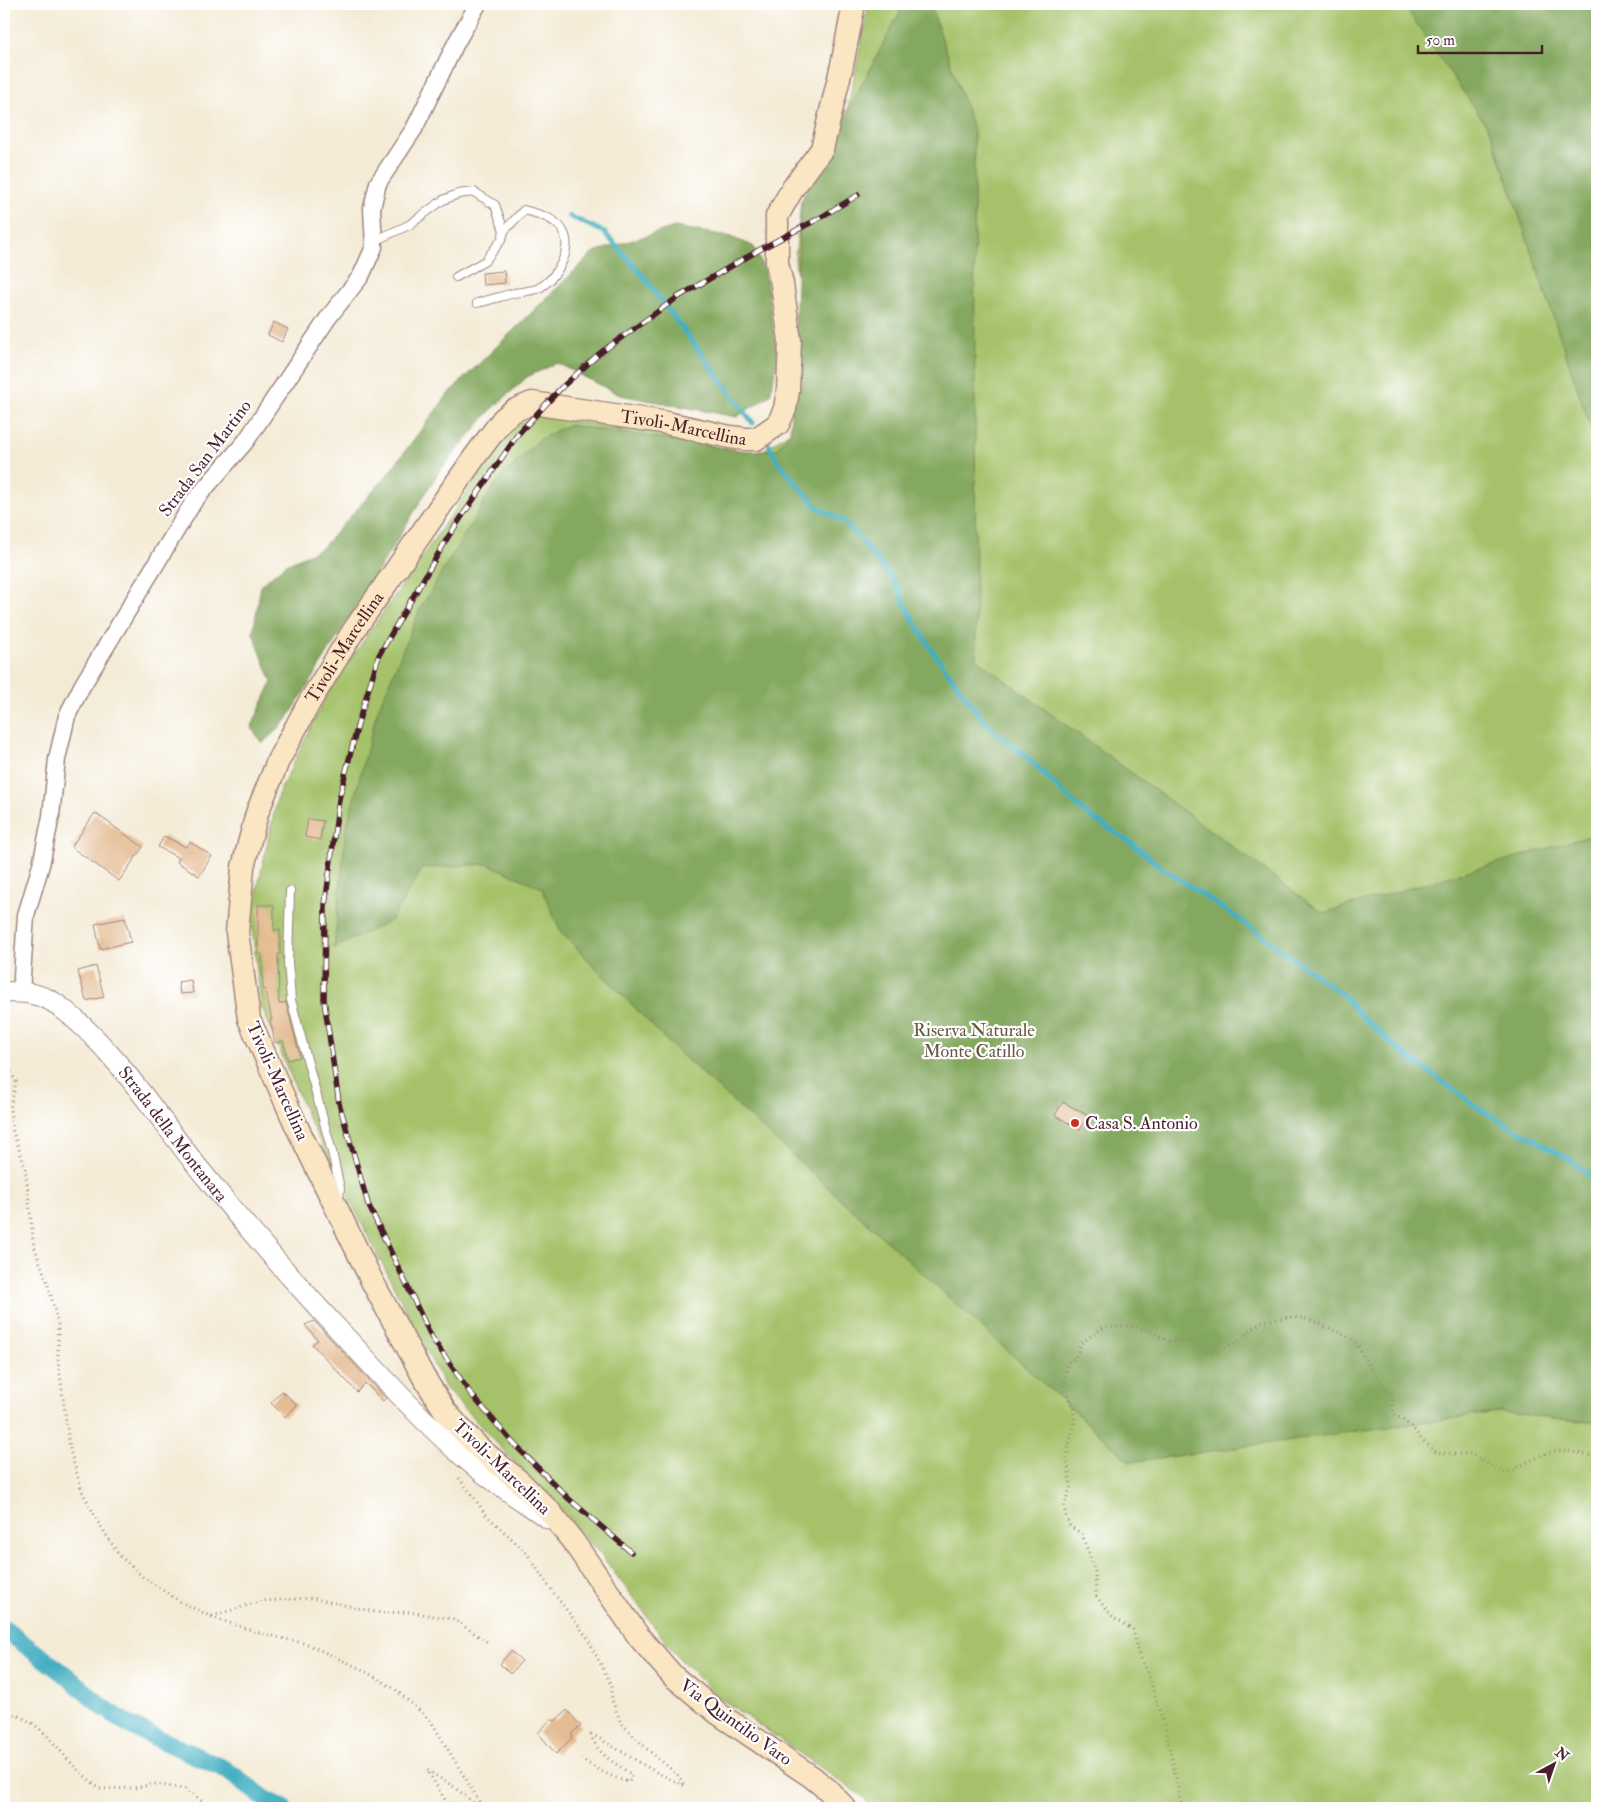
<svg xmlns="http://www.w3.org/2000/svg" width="1601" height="1812" viewBox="0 0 1601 1812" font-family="'IM FELL Double Pica',serif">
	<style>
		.green { fill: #a5c26a; stroke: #78704a }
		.forest { fill: #84a85e; stroke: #676444 }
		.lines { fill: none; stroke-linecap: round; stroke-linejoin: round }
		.stream { stroke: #43afc1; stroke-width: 5 }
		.canal { stroke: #43afc1; stroke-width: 18 }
		.building { fill: #e4bb92 }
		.service-casing { stroke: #9f8580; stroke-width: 10 }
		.minor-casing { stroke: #9f8580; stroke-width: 19 }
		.tertiary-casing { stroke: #9f8580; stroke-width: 22 }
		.secondary-casing { stroke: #9f8580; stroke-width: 25 }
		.path { stroke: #9f8580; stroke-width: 3; stroke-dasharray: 1 4; stroke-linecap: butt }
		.service { stroke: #fff; stroke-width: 8 }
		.minor { stroke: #fff; stroke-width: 16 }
		.tertiary { stroke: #fff; stroke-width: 20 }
		.secondary { stroke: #fbe6c4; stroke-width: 22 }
		.rail-casing { stroke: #4a1f2b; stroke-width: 5.5 }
		.rail { stroke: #fff; stroke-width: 4; stroke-dasharray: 11; stroke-linecap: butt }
		.poi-dot { fill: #c8321e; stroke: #fff; stroke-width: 2 }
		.labels { text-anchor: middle; stroke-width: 4.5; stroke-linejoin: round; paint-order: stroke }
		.street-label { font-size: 18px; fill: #4a1f2b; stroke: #fff }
		.park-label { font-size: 18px; fill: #6a5841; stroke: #fff }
		.poi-label { font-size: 18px; fill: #4a1f2b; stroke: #fff; text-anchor: start }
	</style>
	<rect width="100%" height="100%" fill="#fff"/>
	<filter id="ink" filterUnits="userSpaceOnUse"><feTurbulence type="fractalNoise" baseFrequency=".02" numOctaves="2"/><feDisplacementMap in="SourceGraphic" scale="10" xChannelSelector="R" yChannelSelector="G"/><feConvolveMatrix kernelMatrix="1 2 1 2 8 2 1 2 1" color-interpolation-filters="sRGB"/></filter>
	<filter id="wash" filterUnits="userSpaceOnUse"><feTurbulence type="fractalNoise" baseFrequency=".0096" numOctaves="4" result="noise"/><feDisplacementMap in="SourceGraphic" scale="20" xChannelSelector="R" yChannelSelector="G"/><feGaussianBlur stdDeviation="1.12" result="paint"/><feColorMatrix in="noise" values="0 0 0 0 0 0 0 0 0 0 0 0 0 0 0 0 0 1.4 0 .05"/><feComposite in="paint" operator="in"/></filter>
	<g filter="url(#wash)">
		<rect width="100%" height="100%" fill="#f4ebd6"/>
		<polygon class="green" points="869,4 1597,4 1597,1808 868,1808 866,1799 717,1696 674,1653 602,1556 446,1389 308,1118 261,1005 251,918 278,795 328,692 512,427 536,416 667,433 754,457 797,427 805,341 795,259 801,201 840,146"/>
		<g class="forest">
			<polygon points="904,4 930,4 974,131 976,659 1323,913 1597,834 1597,1423 1498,1412 1130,1462 672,1046 561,932 542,888 488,864 423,868 390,921 334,948 346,829 377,712 420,609 495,484 540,439 568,425 747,451 777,449 790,432 801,201"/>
			<polygon points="1403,4 1597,4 1597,432 1591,429 1491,132"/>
			<polygon points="675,227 728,236 753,246 765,271 778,360 770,395 737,417 620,395 557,363 527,377 489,412 438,473 286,721 263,743 251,728 272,682 253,633 261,585 286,564 322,548 384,479 449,393 594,252"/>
		</g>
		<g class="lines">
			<g class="stream">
				<polyline points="569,216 604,232 643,276 753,423"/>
				<polyline points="768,442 778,462 803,491 817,507 843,521 856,534 894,581 912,618 932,650 968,700 994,732 1008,741 1030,760 1061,791 1088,815 1133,844 1158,865 1239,919 1343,995 1361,1016 1403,1053 1483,1111 1571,1160 1597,1182"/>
			</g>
			<polyline class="canal" points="4,1629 67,1676 104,1708 131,1726 225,1769 268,1801 283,1808"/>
		</g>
		<g id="blocks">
			<g class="building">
				<polygon points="504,271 505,283 483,285 482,273"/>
				<polygon points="274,322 288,329 282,342 268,335"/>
				<polygon points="95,813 143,847 119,881 71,847"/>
				<polygon points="308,819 323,821 320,840 305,837"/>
				<polygon points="164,836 186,847 190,842 212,856 199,876 177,862 179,858 158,847"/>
				<polygon points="258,905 274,905 274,930 280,930 280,954 278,954 279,1004 286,1002 300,1057 288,1060 283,1041 275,1043 270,1020 272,1020 265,989 263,989 262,954 258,954"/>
				<polygon points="125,918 131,942 100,949 95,924"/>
				<polygon points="96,966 104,997 86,1001 78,971"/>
				<polygon points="191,980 193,993 180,994 178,982"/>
				<polygon points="1063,1102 1087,1115 1080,1130 1055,1115"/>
				<polygon points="314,1321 386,1398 383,1401 365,1383 357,1392 312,1344 318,1340 305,1325"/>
				<polygon points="282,1391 297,1405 285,1417 271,1403"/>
				<polygon points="511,1651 522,1661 510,1674 500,1664"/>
				<polygon points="567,1710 581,1726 572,1733 572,1738 556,1754 538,1733 551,1719 555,1721"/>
			</g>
		</g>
	</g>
	<g filter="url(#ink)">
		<use href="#blocks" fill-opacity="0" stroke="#9f8580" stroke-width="1"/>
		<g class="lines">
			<defs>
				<g id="service">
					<polyline points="374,241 409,225 443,200 458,194 474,192 495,205 504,231 502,239 485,261 456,277"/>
					<path d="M477 303C490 300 502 296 514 293 521 292 530 291 537 289 555 281 574 250 563 231 556 218 538 214 524 210L504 231"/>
					<polyline points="290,891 288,962 291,1000 332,1152 340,1188 339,1200"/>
				</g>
				<polyline id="minor" points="21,992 26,915 41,865 51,816 57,759 67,716 82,686 194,501 246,441 328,318 361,276 374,247 372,208 378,183 414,129 456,43 478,4"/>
				<g id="tertiary">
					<path id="s1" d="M4 992C24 992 42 993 59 1006 116 1049 159 1120 205 1176 256 1239 310 1300 366 1359 398 1394 431 1429 467 1460 493 1482 521 1500 549 1519"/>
				</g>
				<g id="secondary">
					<path id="s2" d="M845 1808 828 1790 812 1777 719 1714 673 1676 639 1637 575 1544 550 1512 520 1482 480 1449 459 1427 445 1411 423 1376 372 1281 296 1125 249 1019 237 932 243 867 257 813 278 761 310 701 354 630 476 455 503 419 513 411 532 403 662 422 730 437 745 439H756L778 424 785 409 788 390 790 341 782 284 777 263V216L793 188 822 149 842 65 854 4"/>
				</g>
			</defs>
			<use href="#service" class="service-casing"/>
			<use href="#minor" class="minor-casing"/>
			<use href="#tertiary" class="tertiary-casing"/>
			<use href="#secondary" class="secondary-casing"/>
			<g class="path">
				<polyline points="4,1059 16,1082 10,1109 13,1132 25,1167 34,1246 49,1287 58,1325 58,1360 70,1450 82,1491 98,1522 119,1555 143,1577 181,1602 212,1617 256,1632 307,1644 361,1669 395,1689 431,1721 483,1808"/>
				<path d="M459 1478 473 1496 485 1514 527 1553 547 1584 587 1637 611 1685 612 1700 621 1723 647 1749 679 1776 685 1786 654 1771 597 1737 591 1735C598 1756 616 1763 632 1775L629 1782C611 1778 596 1768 581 1759"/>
				<polyline points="212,1616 262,1601 312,1598 380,1613 409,1612 453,1619 489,1643"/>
				<path d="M4 1713C38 1716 54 1746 76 1768 83 1775 92 1782 100 1789L133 1788 156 1784 185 1789 211 1808"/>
				<polyline points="450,1808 427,1770 453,1786 480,1808"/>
				<path d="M1182 1808 1166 1731 1148 1673 1138 1653 1133 1630 1113 1617 1096 1596 1095 1572 1082 1534 1070 1526 1066 1517 1064 1505 1071 1486 1067 1460 1069 1445 1074 1426V1409L1064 1388 1067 1363 1076 1357 1081 1343 1104 1327 1134 1326 1151 1332 1169 1341 1190 1342 1213 1353 1238 1342 1261 1322 1288 1317 1303 1318 1318 1323 1350 1338 1358 1345 1369 1367 1393 1397V1413L1412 1427 1422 1440 1437 1453 1471 1454 1504 1473C1519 1469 1532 1458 1547 1453 1564 1447 1580 1455 1597 1456"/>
			</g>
			<use href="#service" class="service"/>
			<use href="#minor" class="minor"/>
			<use href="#tertiary" class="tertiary"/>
			<use href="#secondary" class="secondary"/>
			<defs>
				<polyline id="rail" points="631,1552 569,1499 512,1442 471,1394 432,1338 368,1204 339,1103 324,1000 325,905 339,799 359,720 379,655 448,537 518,434 561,388 600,353 678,297 759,250 816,220 858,195"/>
			</defs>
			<use href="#rail" class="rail-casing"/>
			<use href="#rail" class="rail"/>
		</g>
	</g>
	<circle class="poi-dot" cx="1075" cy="1123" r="5"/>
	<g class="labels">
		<g class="street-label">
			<text dy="6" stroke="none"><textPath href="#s2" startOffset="1869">Tivoli-Marcellina</textPath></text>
			<text transform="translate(205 458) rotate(-53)" y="6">Strada San Martino</text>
			<text dy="6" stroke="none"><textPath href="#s2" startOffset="1404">Tivoli-Marcellina</textPath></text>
			<text transform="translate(278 1081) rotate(66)" y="6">Tivoli-Marcellina</text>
			<text dy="6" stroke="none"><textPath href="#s1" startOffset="230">Strada della Montanara</textPath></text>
			<text transform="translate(502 1467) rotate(44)" y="6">Tivoli-Marcellina</text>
			<text transform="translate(736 1722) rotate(36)" y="6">Via Quintilio Varo</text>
		</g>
		<g class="park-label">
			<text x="974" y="1036">Riserva Naturale<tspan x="974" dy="21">Monte Catillo</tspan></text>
		</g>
		<g class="poi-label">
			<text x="1085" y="1129">Casa S. Antonio</text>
		</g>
	</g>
	<rect width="1601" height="1812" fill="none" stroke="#fff" stroke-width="20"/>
	<g transform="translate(1554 1764) rotate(40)" stroke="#ffffff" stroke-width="4" paint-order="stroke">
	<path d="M0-4L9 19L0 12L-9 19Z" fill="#4a1f2b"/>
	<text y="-8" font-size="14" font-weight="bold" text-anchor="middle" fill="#4a1f2b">N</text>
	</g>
	<path d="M1418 45v8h124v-8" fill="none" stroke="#4a1f2b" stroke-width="2.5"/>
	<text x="1426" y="45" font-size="15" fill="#4a1f2b" stroke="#ffffff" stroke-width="4" paint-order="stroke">50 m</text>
</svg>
